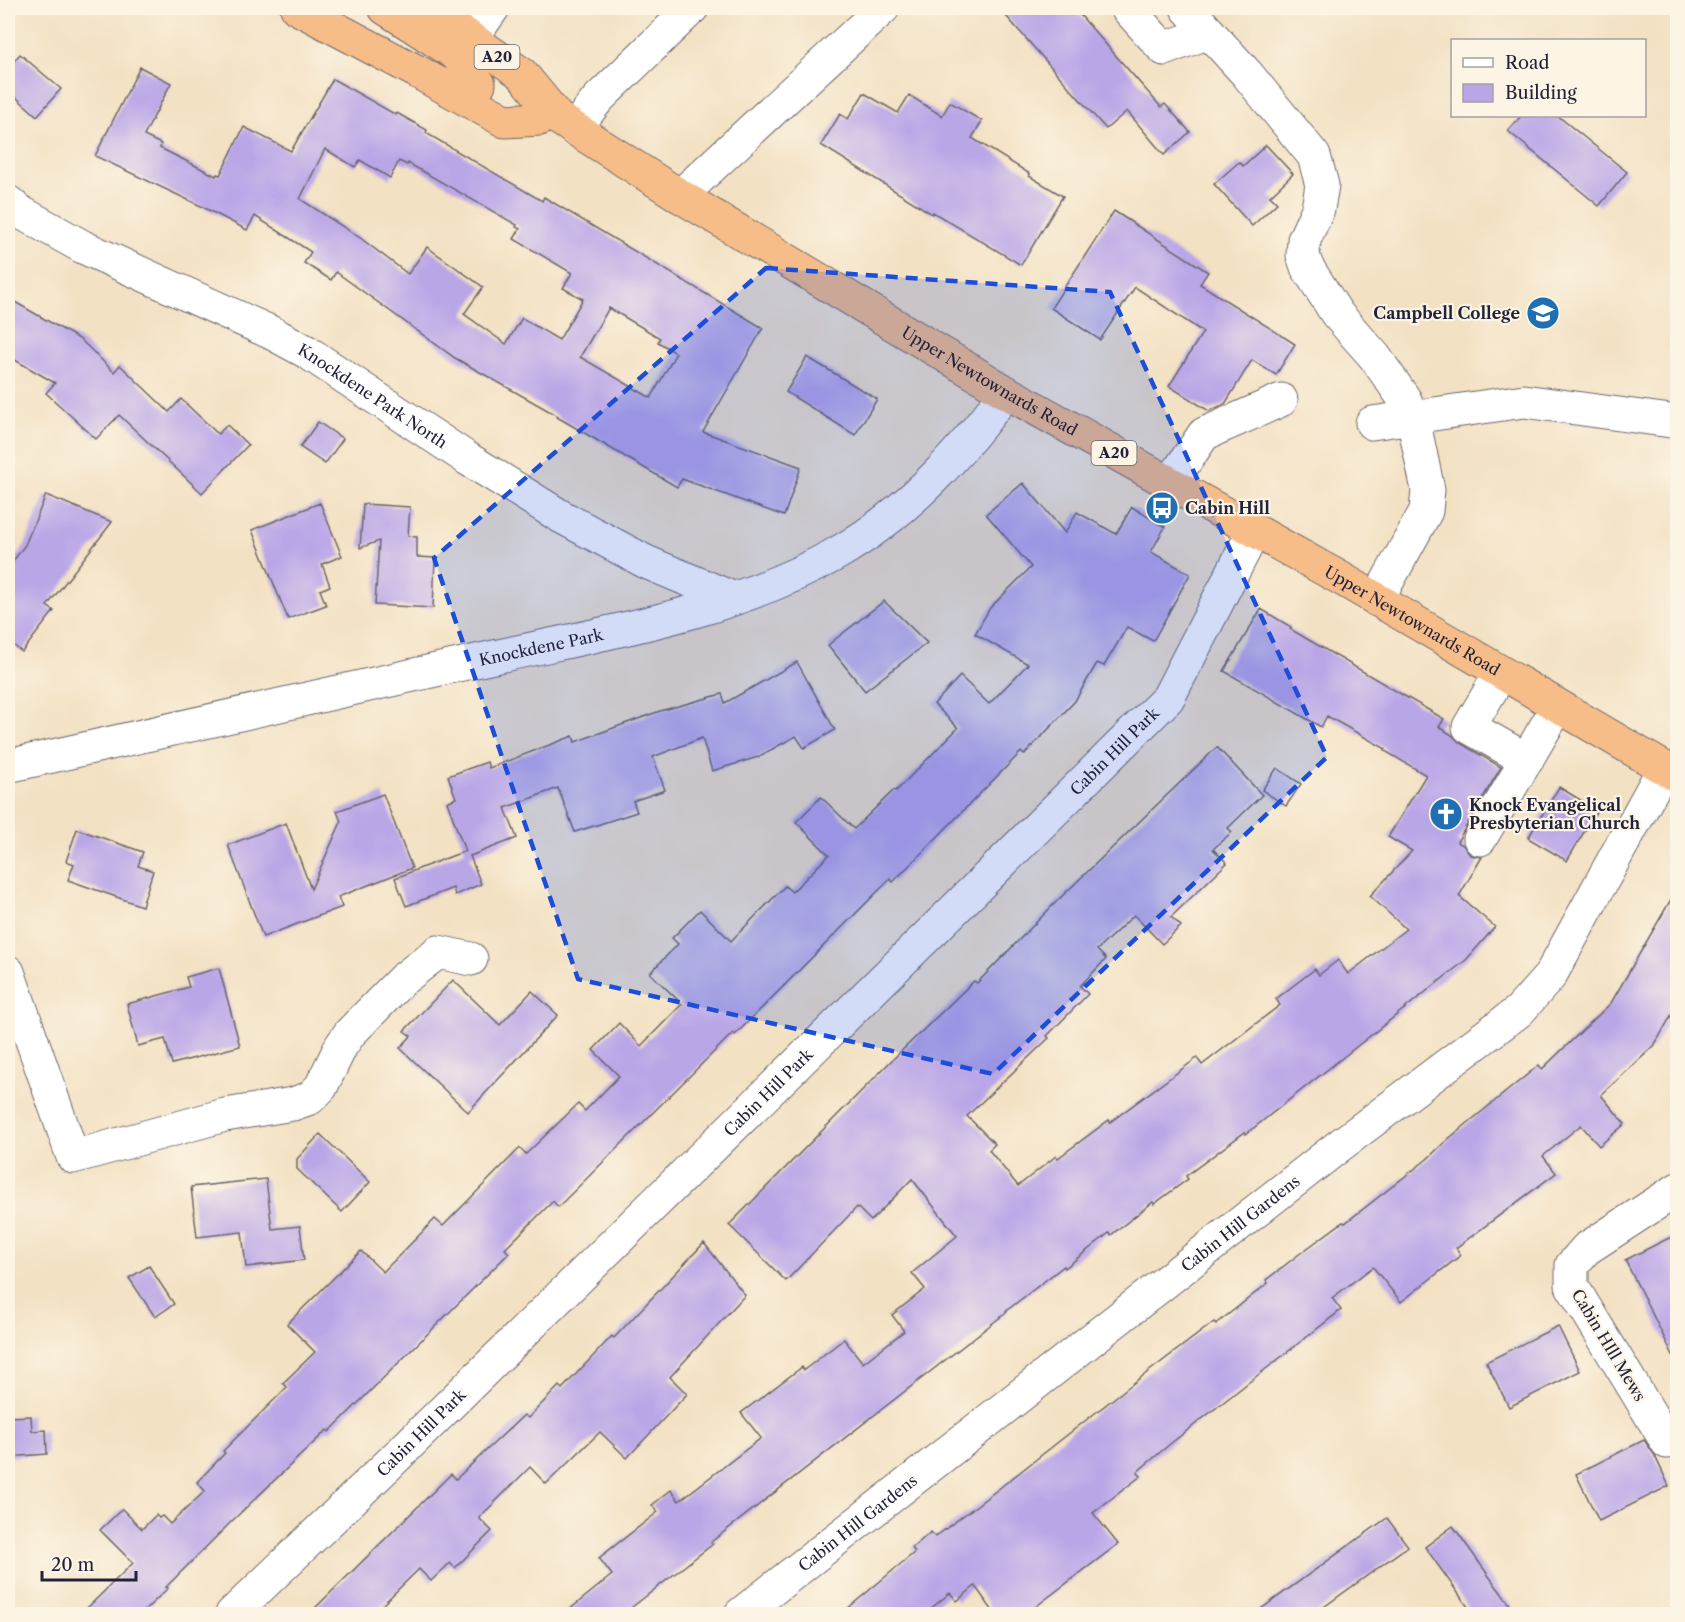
<svg xmlns="http://www.w3.org/2000/svg" width="1685" height="1622" viewBox="0 0 1685 1622" font-family="'Libre Caslon Text',serif">
	<style>
		.building { fill: #b9a6e7; fill-rule: evenodd }
		.lines { fill: none; stroke-linecap: round; stroke-linejoin: round }
		.minor-casing { stroke: #6b656b; stroke-width: 35 }
		.highway-casing { stroke: #6b656b; stroke-width: 35 }
		.minor { stroke: #fff; stroke-width: 33 }
		.highway { stroke: #f7bd88; stroke-width: 33 }
		.marked { fill: #1d4ed8; fill-opacity: 0.2; stroke: #1d4ed8; stroke-width: 4.5; stroke-dasharray: 12 8; stroke-linejoin: round }
		.labels { text-anchor: middle; stroke-width: 4.5; stroke-linejoin: round; paint-order: stroke }
		.shield { fill: #fcf5e5; stroke: #63616e; stroke-width: 1.5 }
		.shield-label { font-size: 15px; font-weight: bold; fill: #22223b }
		.poi-label { font-size: 16px; font-weight: bold; fill: #22223b; stroke: #fcf5e5; text-anchor: start }
		.street-label { font-size: 16px; fill: #22223b; stroke: #fcf5e5 }
	</style>
	<rect width="100%" height="100%" fill="#fcf5e5"/>
	<filter id="ink" filterUnits="userSpaceOnUse"><feTurbulence type="fractalNoise" baseFrequency=".0167" numOctaves="2"/><feDisplacementMap in="SourceGraphic" scale="12" xChannelSelector="R" yChannelSelector="G"/><feConvolveMatrix kernelMatrix="1 2 1 2 8 2 1 2 1" color-interpolation-filters="sRGB"/></filter>
	<filter id="wash" filterUnits="userSpaceOnUse"><feTurbulence type="fractalNoise" baseFrequency=".008" numOctaves="4" result="noise"/><feDisplacementMap in="SourceGraphic" scale="24" xChannelSelector="R" yChannelSelector="G"/><feGaussianBlur stdDeviation="1.35" result="paint"/><feColorMatrix in="noise" values="0 0 0 0 0 0 0 0 0 0 0 0 0 0 0 0 0 1.4 0 .05"/><feComposite in="paint" operator="in"/></filter>
	<g filter="url(#wash)">
		<rect width="100%" height="100%" fill="#f3e1c3"/>
		<g id="blocks">
			<g class="building">
				<polygon points="999,8 1074,8 1161,107 1165,104 1190,132 1164,155 1127,111 1106,129"/>
				<polygon points="20,54 61,89 37,116 8,90 8,68"/>
				<path d="M140 67 171 83 144 136 161 144 160 148 216 176 217 174 220 175 244 127 291 151 333 79 396 115 397 113 427 130 426 133 542 201 544 197 763 328 703 432 801 467 784 516 682 479 677 487 557 417 558 416 455 358 336 272 331 280 304 263 311 252 255 216 247 230 201 206 95 156ZM325 149 355 167 360 160 390 178 399 161 407 165 408 163 517 225 516 227 520 229 514 239 572 273 563 288 583 299 559 340 522 318 506 344 464 314 483 287 427 247 408 274 359 237 300 199ZM609 308 660 338 658 342 676 353 651 398 580 357Z"/>
				<polygon points="864,93 898,113 909,95 942,116 950,102 982,121 972,138 1030,174 1029,176 1063,196 1021,265 933,212 932,214 821,145 840,114 848,119"/>
				<polygon points="1521,116 1558,116 1627,172 1599,206 1508,131"/>
				<polygon points="1266,145 1293,174 1270,196 1277,203 1252,226 1214,184 1239,162 1243,166"/>
				<polygon points="1114,211 1208,272 1200,284 1295,344 1276,375 1252,360 1225,404 1209,411 1169,386 1203,332 1135,287 1100,340 1051,308"/>
				<polygon points="8,298 81,340 114,372 120,365 169,412 181,399 218,434 227,425 248,445 202,493 119,415 96,439 46,393 55,383 8,356"/>
				<polygon points="807,357 877,399 855,435 786,392"/>
				<polygon points="318,422 343,439 325,464 300,447"/>
				<polygon points="1023,483 1065,533 1077,512 1116,534 1132,507 1165,527 1151,552 1190,574 1153,641 1127,627 1104,666 1097,663 1075,701 1024,755 1021,752 893,882 890,879 735,1035 733,1033 558,1207 553,1201 505,1249 509,1253 329,1432 327,1430 232,1521 166,1587 168,1588 141,1614 81,1614 133,1563 100,1530 122,1509 142,1529 156,1515 159,1518 162,1516 170,1524 205,1491 197,1482 225,1453 223,1451 287,1387 283,1383 315,1352 287,1324 361,1251 383,1272 435,1219 443,1226 520,1148 526,1154 578,1104 585,1111 619,1076 593,1050 619,1023 641,1046 682,1004 650,973 678,944 672,938 700,910 731,941 785,886 792,892 829,855 796,822 821,797 854,829 894,790 896,791 958,728 934,704 960,676 989,704 1028,664 975,634 990,608 1031,567 986,514"/>
				<polygon points="46,495 112,522 47,606 54,611 22,652 8,641 8,568 25,545"/>
				<polygon points="320,503 342,556 322,564 330,586 320,590 326,605 288,619 252,530"/>
				<polygon points="363,504 410,507 408,536 417,537 417,557 435,558 433,608 375,605 379,541 360,548"/>
				<polygon points="884,601 927,643 865,691 828,645"/>
				<polygon points="1261,609 1291,627 1290,629 1444,719 1439,727 1452,735 1460,743 1501,767 1457,842 1463,845 1470,855 1482,857 1459,896 1495,927 1466,960 1351,1051 1246,1134 1245,1132 1186,1176 1188,1179 1154,1204 1153,1202 1111,1235 1109,1233 1065,1268 1064,1266 1006,1311 1007,1312 711,1542 713,1544 623,1614 564,1614 612,1575 599,1558 658,1512 652,1505 671,1490 679,1501 761,1438 741,1413 802,1367 804,1370 844,1339 863,1363 904,1331 892,1315 925,1289 912,1273 957,1236 912,1179 871,1221 857,1207 786,1281 729,1225 891,1061 974,981 977,983 1058,900 1217,747 1262,795 1228,828 1232,832 1213,849 1227,863 1171,917 1181,926 1162,944 1134,915 1097,950 1106,959 1080,986 1088,994 1047,1036 1049,1038 967,1116 995,1144 989,1150 1018,1186 1056,1156 1058,1158 1109,1120 1110,1122 1197,1058 1202,1065 1280,1005 1276,999 1315,969 1319,975 1338,960 1348,974 1406,929 1370,896 1412,851 1388,837 1426,775 1385,751 1386,749 1327,716 1321,727 1224,671"/>
				<polygon points="797,662 835,730 804,748 796,736 758,757 712,771 702,738 653,757 665,790 633,801 637,812 575,832 558,788 505,808 517,838 470,856 481,884 455,895 453,888 406,906 395,878 465,851 447,802 456,798 448,776 487,762 489,768 573,736 575,742 660,711 722,694 725,703"/>
				<polygon points="1277,768 1301,784 1286,806 1262,790"/>
				<polygon points="1559,787 1597,810 1567,861 1528,838"/>
				<polygon points="383,794 412,868 338,897 342,907 263,937 228,845 286,823 311,889 341,822 337,811"/>
				<polygon points="77,829 143,852 138,866 153,871 142,906 68,880 74,864 66,861"/>
				<polygon points="1677,889 1677,1005 1654,1046 1601,1095 1625,1124 1599,1146 1581,1125 1543,1156 1556,1173 1456,1248 1461,1255 1401,1302 1373,1267 1332,1298 1341,1310 1170,1444 1137,1472 1141,1476 1093,1513 1118,1544 1026,1614 995,1614 975,1586 957,1601 950,1593 924,1614 841,1614 915,1552 912,1548 931,1532 935,1537 997,1490 1127,1388 1214,1322 1216,1324 1268,1283 1266,1280 1298,1255 1343,1222 1345,1223 1426,1160 1447,1140 1539,1065 1542,1069 1611,1003"/>
				<polygon points="219,968 240,1046 172,1064 165,1039 138,1046 127,1004 189,987 186,977"/>
				<polygon points="453,980 500,1025 532,991 558,1015 468,1112 400,1048 411,1036 404,1031"/>
				<polygon points="320,1134 370,1182 342,1212 297,1169 297,1159"/>
				<polygon points="266,1179 272,1229 300,1226 304,1260 246,1267 242,1232 197,1237 191,1187"/>
				<polygon points="1677,1234 1677,1363 1625,1260"/>
				<polygon points="704,1243 745,1295 670,1377 687,1394 627,1458 600,1432 546,1484 530,1467 479,1518 492,1531 455,1568 450,1563 431,1581 419,1569 373,1614 309,1614 451,1474 456,1479 524,1415 528,1418 559,1386 562,1389 612,1336 614,1338"/>
				<polygon points="149,1266 174,1304 155,1317 129,1278"/>
				<polygon points="1558,1326 1580,1371 1509,1407 1486,1362"/>
				<polygon points="31,1416 32,1431 46,1430 47,1454 8,1457 8,1417"/>
				<polygon points="1644,1440 1654,1454 1669,1486 1599,1521 1576,1474"/>
				<polygon points="1387,1518 1408,1546 1314,1614 1254,1614"/>
				<polygon points="1453,1526 1491,1579 1517,1614 1473,1614 1425,1547"/>
			</g>
		</g>
	</g>
	<g filter="url(#ink)">
		<use href="#blocks" fill-opacity="0" stroke="#6b656b" stroke-width="1.5"/>
		<g class="lines">
			<defs>
				<g id="minor">
					<polyline points="1127,8 1164,49 1209,32"/>
					<polyline points="1187,8 1247,74 1314,156 1322,185 1318,209 1304,240 1303,255 1307,267 1337,314 1375,357 1405,400 1414,423 1428,490 1426,511 1377,600"/>
					<polyline points="471,39 493,8"/>
					<polyline points="574,129 598,99 692,8"/>
					<polyline points="680,196 883,8"/>
					<path id="s1" d="M8 202 22 213 83 247 272 333 307 352 468 459 560 516 646 562 732 598"/>
					<polyline points="1372,423 1524,401 1678,422"/>
					<polyline points="1169,485 1204,434 1281,400"/>
					<polyline points="1501,673 1469,727 1527,760"/>
					<path id="s2" d="M8 766C167 731 326 695 485 659 603 633 729 614 836 554 906 514 959 456 1006 392"/>
					<polyline points="1480,839 1558,706"/>
					<polyline points="8,972 73,1157 225,1115 293,1104 310,1098 321,1087 341,1046 350,1033 402,980 438,952 471,959"/>
					<polyline points="1667,1442 1572,1286 1572,1265 1586,1249 1678,1189"/>
					<path id="s3" d="M232 1614 387 1466 958 906 1168 698 1254 531"/>
					<path id="s4" d="M741 1614 1339 1146 1519 1011 1550 976 1664 768"/>
				</g>
				<g id="highway">
					<polyline points="297,8 416,71 505,121 540,119"/>
					<polyline points="385,8 456,54 479,84"/>
					<path id="s5" d="M427 8 522 74 558 118 680 196 1006 392 1342 579 1678 776"/>
				</g>
			</defs>
			<use href="#minor" class="minor-casing"/>
			<use href="#highway" class="highway-casing"/>
			<use href="#minor" class="minor"/>
			<use href="#highway" class="highway"/>
		</g>
	</g>
	<path class="marked" d="M766 268 1110 292 1327 757 993 1074 578 979 434 558Z"/>
	<defs>
		<symbol id="school-disc" viewBox="-11 -11 22 22"><circle r="9.5" fill="#1f6fb2" stroke="#fcf5e5"/><path d="M0-5L7-2L0 1L-7-2ZM-4 1L0 2.5L4 1V4Q0 6-4 4Z" fill="#fff"/></symbol>
		<symbol id="bus-disc" viewBox="-11 -11 22 22"><circle r="9.5" fill="#1f6fb2" stroke="#fcf5e5"/><path d="M-5-6H5V4H4V6H2V4H-2V6H-4V4H-5ZM-3.5-4V0h7V-4ZM-3.5 1.2v1.5H-2V1.2ZM2 1.2v1.5H3.5V1.2Z" fill="#fff"/></symbol>
		<symbol id="church-disc" viewBox="-11 -11 22 22"><circle r="9.5" fill="#1f6fb2" stroke="#fcf5e5"/><path d="M-1.2-6h2.4v3.5h3.3v2.4h-3.3V6h-2.4V-.1h-3.3v-2.4h3.3Z" fill="#fff"/></symbol>
	</defs>
	<g fill-rule="evenodd">
		<use href="#school-disc" x="1524" y="294" width="38" height="38"/>
		<use href="#bus-disc" x="1143" y="489" width="38" height="38"/>
		<use href="#church-disc" x="1427" y="795" width="38" height="38"/>
	</g>
	<g class="labels">
		<g class="shield">
			<rect x="474.5" y="45" width="45" height="24" rx="4.5"/>
			<rect x="1091.5" y="441" width="45" height="24" rx="4.5"/>
		</g>
		<g class="shield-label">
			<text x="497" y="62">A20</text>
			<text x="1114" y="458">A20</text>
		</g>
		<g class="poi-label">
			<text x="1520" y="319" text-anchor="end">Campbell College</text>
			<text x="1185" y="514">Cabin Hill</text>
			<text x="1469" y="811">Knock Evangelical<tspan x="1469" dy="18">Presbyterian Church</tspan></text>
		</g>
		<g class="street-label">
			<text dy="6" stroke="none"><textPath href="#s5" startOffset="678">Upper Newtownards Road</textPath></text>
			<text dy="6" stroke="none"><textPath href="#s1" startOffset="414">Knockdene Park North</textPath></text>
			<text dy="6" stroke="none"><textPath href="#s5" startOffset="1164">Upper Newtownards Road</textPath></text>
			<text dy="6" stroke="none"><textPath href="#s2" startOffset="546">Knockdene Park</textPath></text>
			<text dy="6" stroke="none"><textPath href="#s3" startOffset="1234">Cabin Hill Park</textPath></text>
			<text dy="6" stroke="none"><textPath href="#s3" startOffset="748">Cabin Hill Park</textPath></text>
			<text dy="6" stroke="none"><textPath href="#s4" startOffset="634">Cabin Hill Gardens</textPath></text>
			<text transform="translate(1609 1345) rotate(59)" y="6">Cabin HIll Mews</text>
			<text dy="6" stroke="none"><textPath href="#s3" startOffset="262">Cabin Hill Park</textPath></text>
			<text dy="6" stroke="none"><textPath href="#s4" startOffset="148">Cabin Hill Gardens</textPath></text>
		</g>
	</g>
	<rect width="1685" height="1622" fill="none" stroke="#fcf5e5" stroke-width="30"/>
	<rect x="1451" y="39" width="195" height="78" fill="#fcf5e5" stroke="#a5a1a1" stroke-width="1.5"/>
	<rect x="1463" y="58" width="30" height="9" fill="#ffffff" stroke="#a5a1a1" stroke-width="1.5"/>
	<text x="1505" y="69" font-size="18" fill="#22223b">Road</text>
	<rect x="1463" y="84" width="30" height="18" fill="#b9a6e7" stroke="#a5a1a1" stroke-width="1.5"/>
	<text x="1505" y="99" font-size="18" fill="#22223b">Building</text>
	<path d="M42 1571v9h94v-9" fill="none" stroke="#22223b" stroke-width="3"/>
	<text x="51" y="1571" font-size="18" fill="#22223b" stroke="#fcf5e5" stroke-width="4.5" paint-order="stroke">20 m</text>
</svg>
